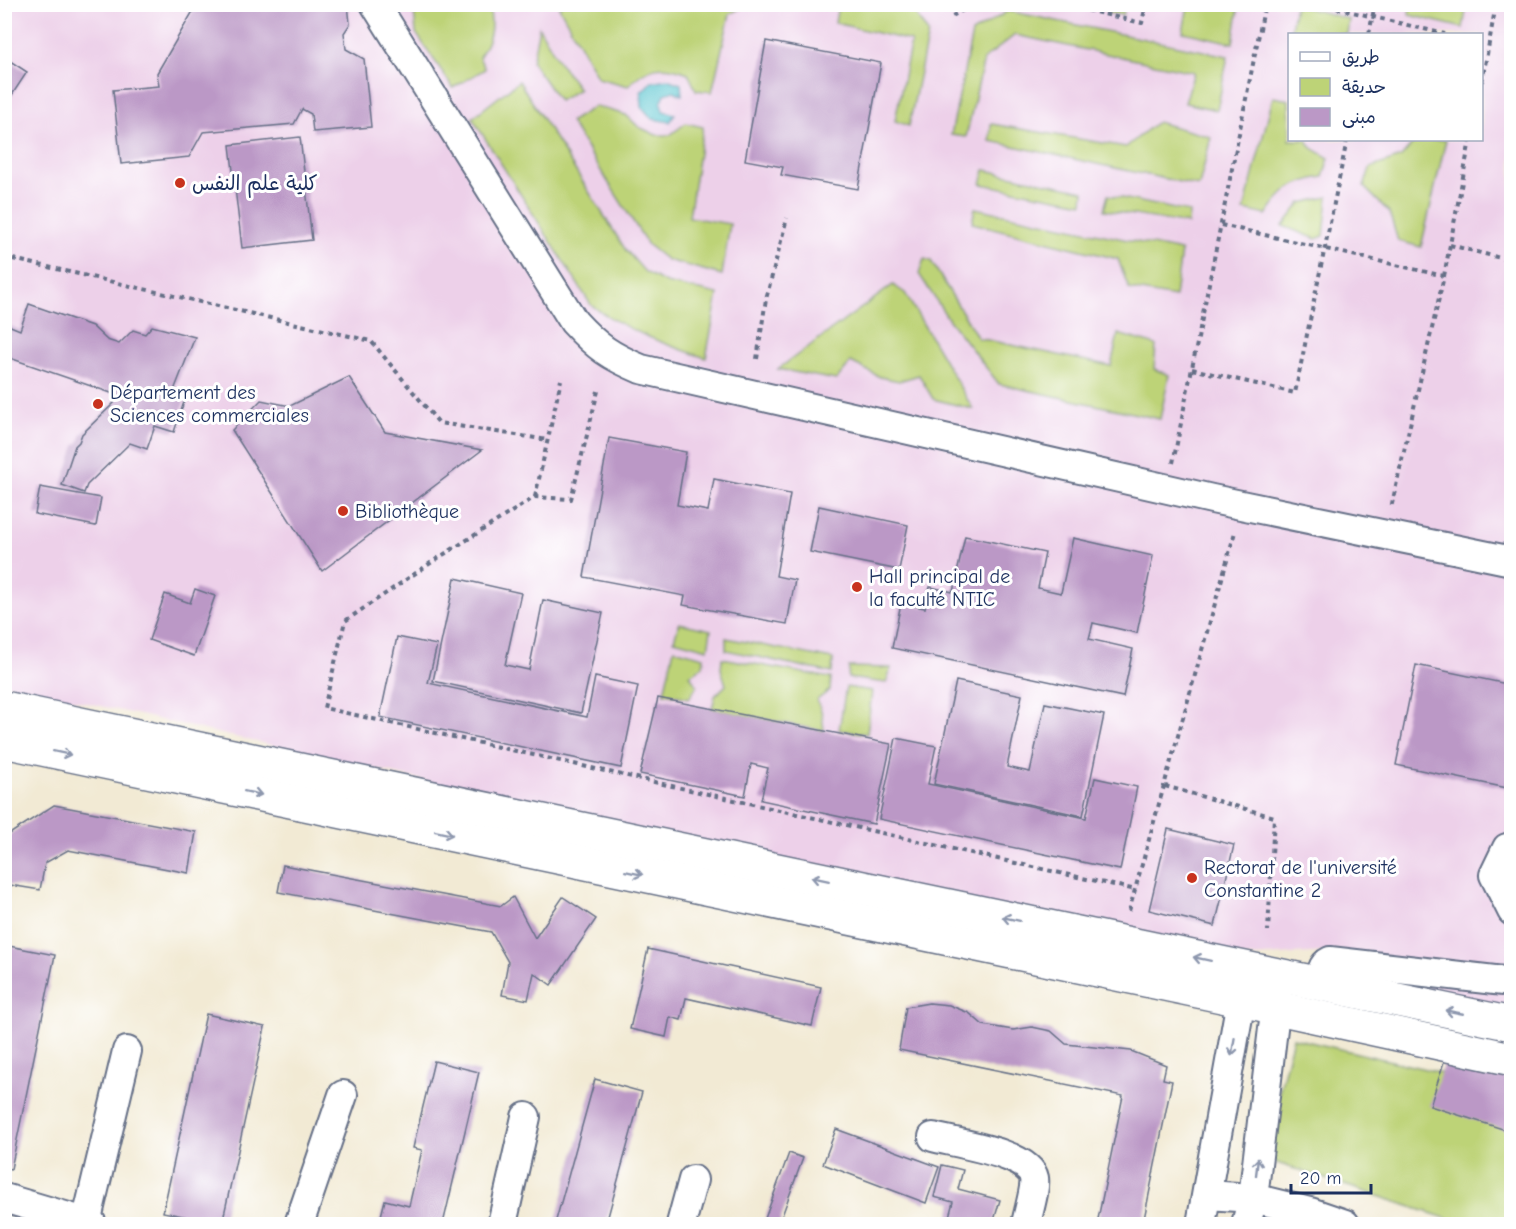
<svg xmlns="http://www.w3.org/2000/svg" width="1516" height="1229" viewBox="0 0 1516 1229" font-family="'Comic Neue','Playpen Sans Arabic',sans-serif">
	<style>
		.built { fill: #edd0e9; fill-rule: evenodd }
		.green { fill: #bdd377; stroke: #6c816a; stroke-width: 1.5 }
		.water { fill: #57c4cf; stroke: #397a96; stroke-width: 1.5 }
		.building { fill: #bb98c6 }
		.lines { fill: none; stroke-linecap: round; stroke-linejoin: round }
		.minor-casing { stroke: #667087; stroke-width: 32 }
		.major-casing { stroke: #667087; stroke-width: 36 }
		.path { stroke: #667087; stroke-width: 4; stroke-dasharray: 4.5 4.5; stroke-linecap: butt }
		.minor { stroke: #fff; stroke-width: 28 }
		.major { stroke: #fff; stroke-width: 33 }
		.oneway { stroke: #8d97ae }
		.poi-dot { fill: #c8321e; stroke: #fff; stroke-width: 2 }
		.labels { text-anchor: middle; stroke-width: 6; stroke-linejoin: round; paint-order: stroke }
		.poi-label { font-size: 20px; fill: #1b2f5e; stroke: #fff; text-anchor: start }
	</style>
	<rect width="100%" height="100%" fill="#fff"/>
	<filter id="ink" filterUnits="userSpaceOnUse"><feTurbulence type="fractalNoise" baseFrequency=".0167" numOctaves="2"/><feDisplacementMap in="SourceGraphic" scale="12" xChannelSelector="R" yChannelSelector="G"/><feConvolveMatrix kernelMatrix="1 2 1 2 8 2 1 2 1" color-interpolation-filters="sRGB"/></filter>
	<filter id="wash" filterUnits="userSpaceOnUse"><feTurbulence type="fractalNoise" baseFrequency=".008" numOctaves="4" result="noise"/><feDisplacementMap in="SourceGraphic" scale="24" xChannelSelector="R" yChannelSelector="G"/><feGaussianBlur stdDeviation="1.35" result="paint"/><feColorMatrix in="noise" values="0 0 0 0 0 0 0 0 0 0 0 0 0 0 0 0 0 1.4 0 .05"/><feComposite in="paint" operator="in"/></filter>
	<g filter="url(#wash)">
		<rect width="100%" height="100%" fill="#f2ead4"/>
		<path class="built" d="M5 5H1511V1010L1342 977 1343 951 1205 960 5 684ZM1290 34H1482V140H1290Z"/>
		<g class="green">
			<path d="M563 4H746V5L730 14 712 92 696 90 688 73C663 63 647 65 628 86L598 78 559 7Z"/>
			<polygon points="894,4 912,9 928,33 909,126 895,121 911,41 835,23 838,5"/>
			<path d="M420 5H489C493 27 492 38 479 57L485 69 453 88 416 33 414 11Z"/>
			<polygon points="1109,5 1125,5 1123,15 1107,13"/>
			<polygon points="1188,5 1239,5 1233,43 1183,32"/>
			<polygon points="1295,5 1349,19 1347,34 1290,34"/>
			<polygon points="1410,5 1467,5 1463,28 1409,15"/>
			<polygon points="1008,11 1228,56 1217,110 1185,103 1194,72 1015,35 984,59 966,137 951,135 972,33"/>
			<polygon points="539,27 559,62 579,89 559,101 532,62"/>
			<path d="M519 81 625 249 645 272 666 283 718 294 706 358C666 345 625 330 591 305L472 118Z"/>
			<path d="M1273 97 1289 100 1290 140H1307L1312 148 1329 158 1323 177C1293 182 1283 190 1266 215L1244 210Z"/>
			<polygon points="595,106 626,115 639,127 656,135 670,135 686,123 703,127 689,217 730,224 722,275 667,260 648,245 570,122"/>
			<polygon points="1157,122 1211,137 1199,186 990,141 991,124 1126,147"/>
			<polygon points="1416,140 1446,140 1421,247 1398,241 1389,212 1364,187 1370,168 1401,157"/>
			<polygon points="985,170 1084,191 1083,203 981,184"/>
			<polygon points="1108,195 1189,212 1188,224 1104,210"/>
			<polygon points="1328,197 1324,236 1316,239 1283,226 1301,203"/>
			<polygon points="975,208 1181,251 1175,297 1129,289 1118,259 972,223"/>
			<polygon points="924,259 931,261 978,338 1111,366 1118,334 1156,345 1154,369 1169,375 1160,419 999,384 949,320 919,274"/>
			<polygon points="893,285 905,293 973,409 933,399 919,375 899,381 880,377 851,362 836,380 778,369"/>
			<polygon points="679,623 711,630 708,649 674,640"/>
			<polygon points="726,638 833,659 832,673 726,650"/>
			<polygon points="674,649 704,657 703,666 690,675 697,686 689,698 664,693"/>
			<polygon points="722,658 831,678 830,690 817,700 822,714 824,731 712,709 715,696 726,685 721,669"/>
			<polygon points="849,667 891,668 886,683 848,678"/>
			<polygon points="846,687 872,691 867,734 839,730"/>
			<polygon points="1293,1038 1511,1089 1511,1224 1459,1224 1445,1218 1262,1158"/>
		</g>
		<polygon class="water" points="667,79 681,84 682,95 674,91 665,94 661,103 663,111 675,114 670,122 652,119 642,107 641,92 651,82"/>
		<g id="blocks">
			<g class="building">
				<polygon points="4,4 11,4 4,15"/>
				<polygon points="213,4 348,4 350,24 344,33 346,49 364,59 371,127 313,132 311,114 302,109 294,124 203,132 189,157 121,164 113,90 159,86 157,73 196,6"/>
				<polygon points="766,41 881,63 858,189 781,175 783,167 745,160"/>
				<polygon points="4,57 27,72 4,107"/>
				<polygon points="300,137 312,240 242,248 230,145"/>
				<polygon points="29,304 92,326 107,340 119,344 133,330 145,334 152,326 195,337 175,388 185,399 174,432 155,426 147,449 130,443 87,485 84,493 62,485 75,446 79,442 82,434 114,403 117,395 4,356 4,336 8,325 20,330"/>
				<polygon points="349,377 385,432 482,450 322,571 232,430 261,400 290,406"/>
				<polygon points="609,438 686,452 677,505 708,511 714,479 790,494 776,576 795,580 787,624 683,605 685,596 584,577"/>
				<polygon points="40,487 101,498 96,526 35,514"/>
				<polygon points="819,506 908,525 899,570 810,552"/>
				<polygon points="965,536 1045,553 1038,588 1061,593 1073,538 1153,556 1137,633 1093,623 1089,639 1133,649 1123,697 892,648 901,603 925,608 930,587 953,592"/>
				<polygon points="455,578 521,593 505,665 529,670 543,600 603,613 581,713 433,681"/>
				<polygon points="195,589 215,596 194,656 149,640 165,594 190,603"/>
				<polygon points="397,637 437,645 428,683 587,717 595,677 638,686 621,768 380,717"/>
				<polygon points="1416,665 1512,685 1512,789 1396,765"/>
				<polygon points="956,681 1022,695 1007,767 1030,772 1045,703 1104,715 1083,816 934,784"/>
				<polygon points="658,698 891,744 874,824 761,800 768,768 751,764 745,796 640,774"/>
				<polygon points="896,738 936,746 928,784 1086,818 1095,778 1137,787 1120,870 879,819"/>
				<polygon points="54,805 196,832 189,873 68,850 45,863 40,890 4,884 4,857 8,835"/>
				<polygon points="1168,829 1234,845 1215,926 1149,910"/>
				<polygon points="283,865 501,906 513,897 535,938 563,897 596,919 551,985 534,973 528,1000 502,995 508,962 491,932 278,892"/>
				<polygon points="4,945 55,955 11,1169 4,1168"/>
				<polygon points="648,949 821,987 812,1026 686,998 681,1020 670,1017 666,1037 630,1029"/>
				<polygon points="929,1003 949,1005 969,1013 983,1025 1013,1030 1032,1027 1051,1031 1066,1044 1131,1051 1166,1065 1163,1079 1172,1081 1143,1224 1097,1224 1123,1096 899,1050 906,1007"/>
				<polygon points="206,1014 265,1027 222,1224 163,1212"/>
				<polygon points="1449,1046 1512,1066 1512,1132 1430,1106"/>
				<polygon points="434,1061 479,1072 443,1224 379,1224 385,1200 409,1206 422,1150 413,1148"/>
				<polygon points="595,1079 642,1092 606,1224 555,1224"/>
				<polygon points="836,1129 939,1167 926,1203 823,1164"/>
				<polygon points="789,1153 803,1158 779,1224 763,1224"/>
				<polygon points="942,1165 963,1170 958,1189 1000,1200 993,1224 947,1224 953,1202 934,1197"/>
			</g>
		</g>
	</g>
	<g filter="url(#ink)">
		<use href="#blocks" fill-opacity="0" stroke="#667087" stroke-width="1.5"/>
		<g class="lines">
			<defs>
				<g id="minor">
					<path d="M375 4 574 322C597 347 610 356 641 369L1212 499 1512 561"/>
					<polyline points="1512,847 1507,848 1494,875 1512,911"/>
					<path d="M1320 985C1321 976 1321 965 1330 961L1512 982"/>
					<path d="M933 1137C955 1143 1029 1153 1034 1178 1036 1188 1028 1213 1026 1224"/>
					<polyline points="1207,1195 1253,1198 1310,1212 1345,1224"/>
					<polyline points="4,1198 92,1224"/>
					<polyline points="86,1223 127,1051"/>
					<polyline points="299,1224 343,1095"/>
					<polyline points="502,1224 526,1117"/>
					<polyline points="681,1224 693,1180"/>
					<polyline points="1201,1224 1241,1000 1242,979"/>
					<polyline points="1246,1224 1253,1198 1278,986"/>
				</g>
				<g id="major">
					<polyline points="4,708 1512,1024"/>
					<polyline points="4,741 1241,1000 1512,1059"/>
				</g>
			</defs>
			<use href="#minor" class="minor-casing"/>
			<use href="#major" class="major-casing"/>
			<g class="path">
				<polyline points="1061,4 1142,23 1146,4"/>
				<polyline points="1319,4 1445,34"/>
				<polyline points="1496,5 1512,9"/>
				<polyline points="952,16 975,4"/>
				<polyline points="1369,34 1375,4"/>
				<polyline points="1482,82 1496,4"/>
				<polyline points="1221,225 1444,276 1391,508"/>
				<polyline points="1450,245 1512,261"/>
				<polyline points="4,257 371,341 439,423 548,440"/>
				<polyline points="1444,276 1470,140"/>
				<polyline points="757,359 766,299 787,218"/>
				<polyline points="1192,369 1295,393 1347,140"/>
				<polyline points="598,391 571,499 535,497 435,560 345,621 324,708 1136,890"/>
				<polyline points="1173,463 1265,4"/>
				<polyline points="535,497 561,380"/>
				<polyline points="1165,786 1274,817 1268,931"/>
				<polyline points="1129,911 1235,532"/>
			</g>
			<use href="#minor" class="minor"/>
			<use href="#major" class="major"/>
		</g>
		<defs><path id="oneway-shaft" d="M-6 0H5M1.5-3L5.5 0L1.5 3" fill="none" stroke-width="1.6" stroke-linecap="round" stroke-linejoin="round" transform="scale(1.5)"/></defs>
		<g class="oneway">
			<use href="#oneway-shaft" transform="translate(62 753) rotate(12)"/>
			<use href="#oneway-shaft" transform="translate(253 793) rotate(12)"/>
			<use href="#oneway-shaft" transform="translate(444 833) rotate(12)"/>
			<use href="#oneway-shaft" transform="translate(634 873) rotate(12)"/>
			<use href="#oneway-shaft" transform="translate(820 879) rotate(-168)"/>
			<use href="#oneway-shaft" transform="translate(1011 919) rotate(-168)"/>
			<use href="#oneway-shaft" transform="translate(1202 959) rotate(-168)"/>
			<use href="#oneway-shaft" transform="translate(1454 1012) rotate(-169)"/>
			<use href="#oneway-shaft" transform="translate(1233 1047) rotate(100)"/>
			<use href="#oneway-shaft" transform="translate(1257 1167) rotate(-83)"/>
		</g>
	</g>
	<g class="poi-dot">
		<circle cx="180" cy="183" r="6"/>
		<circle cx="98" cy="404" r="6"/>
		<circle cx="343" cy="511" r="6"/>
		<circle cx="857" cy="587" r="6"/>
		<circle cx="1192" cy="878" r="6"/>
	</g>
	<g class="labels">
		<g class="poi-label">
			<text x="192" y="190">كلية علم النفس</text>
			<text x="110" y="399">Département des<tspan x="110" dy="23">Sciences commerciales</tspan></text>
			<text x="355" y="518">Bibliothèque</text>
			<text x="869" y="583">Hall principal de<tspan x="869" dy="23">la faculté NTIC</tspan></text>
			<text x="1204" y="874">Rectorat de l'université<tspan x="1204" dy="23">Constantine 2</tspan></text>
		</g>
	</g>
	<rect width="1516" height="1229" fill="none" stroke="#fff" stroke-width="24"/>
	<rect x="1288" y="33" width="195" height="108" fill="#ffffff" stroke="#a4acbf" stroke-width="1.5"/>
	<rect x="1300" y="52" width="30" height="9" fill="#ffffff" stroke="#a4acbf" stroke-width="1.5"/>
	<text x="1342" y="63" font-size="18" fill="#1b2f5e">طريق</text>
	<rect x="1300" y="78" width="30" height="18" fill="#bdd377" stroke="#a4acbf" stroke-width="1.5"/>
	<text x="1342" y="93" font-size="18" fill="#1b2f5e">حديقة</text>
	<rect x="1300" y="108" width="30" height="18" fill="#bb98c6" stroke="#a4acbf" stroke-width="1.5"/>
	<text x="1342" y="123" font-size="18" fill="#1b2f5e">مبنى</text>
	<path d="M1291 1184v9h80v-9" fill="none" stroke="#1b2f5e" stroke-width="3"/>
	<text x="1300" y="1184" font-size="18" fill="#1b2f5e" stroke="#ffffff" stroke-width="4.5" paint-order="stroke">20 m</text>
</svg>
